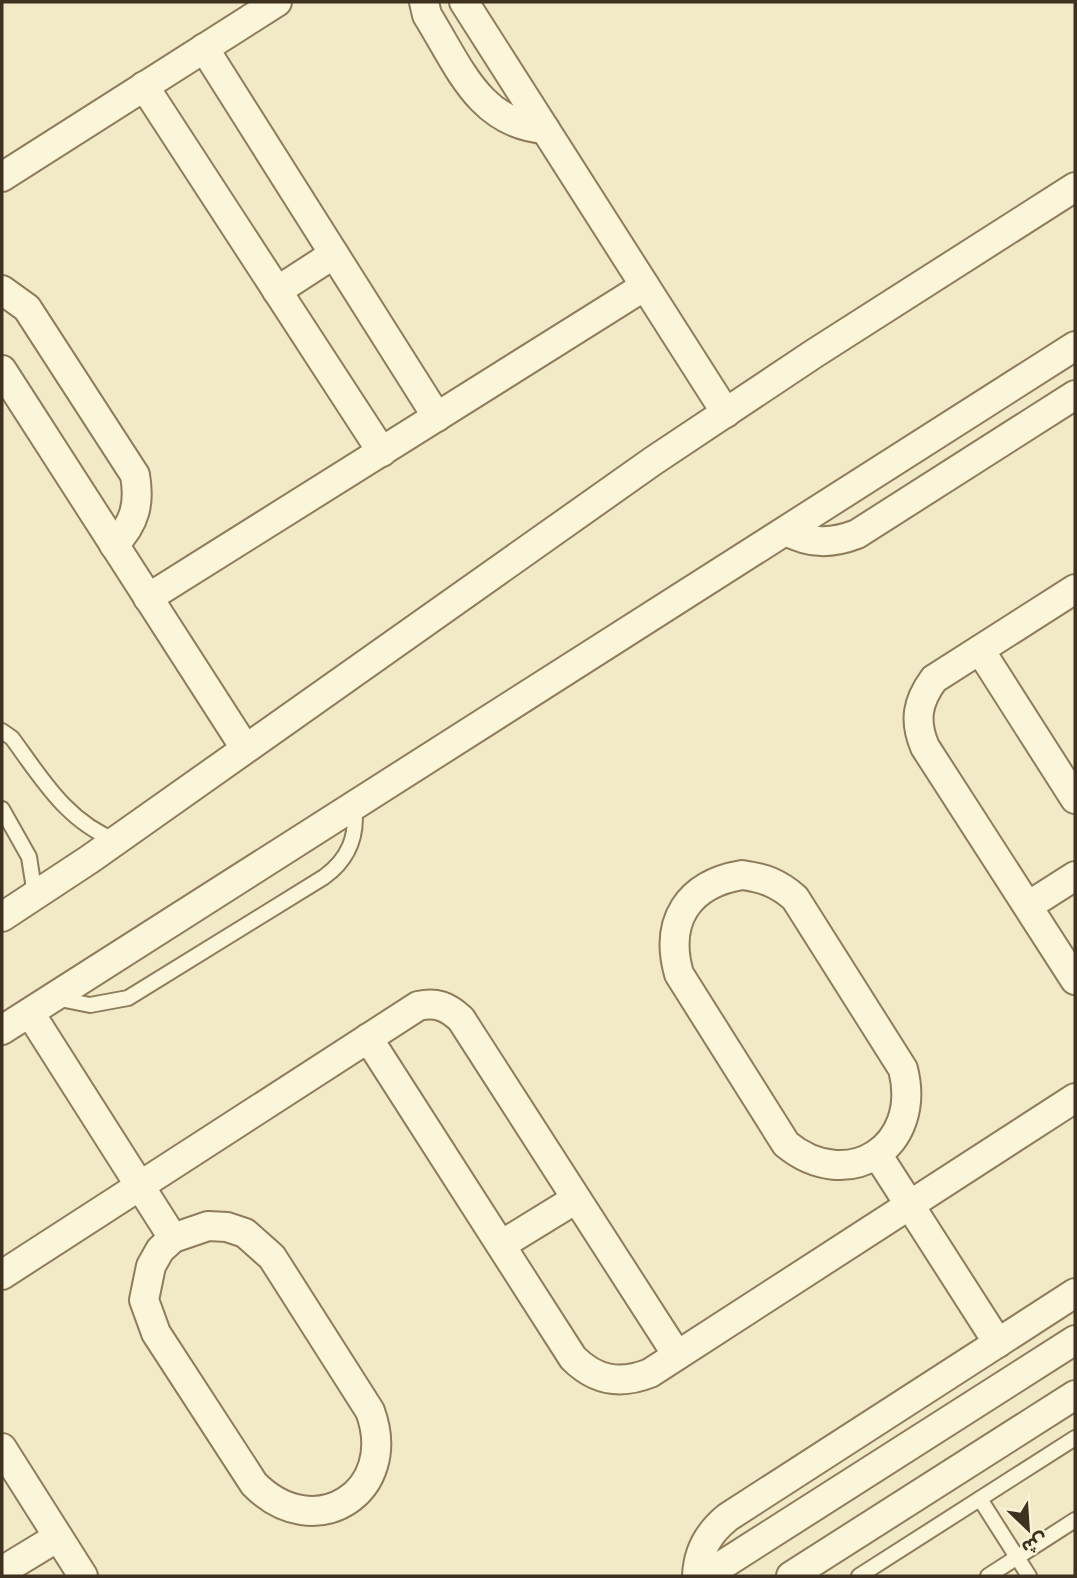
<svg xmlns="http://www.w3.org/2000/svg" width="1077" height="1578" viewBox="0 0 1077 1578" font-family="'Playfair Display','Noto Sans Arabic',serif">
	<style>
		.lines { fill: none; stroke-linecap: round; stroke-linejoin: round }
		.lane-casing { stroke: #8f7c5a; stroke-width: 18 }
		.street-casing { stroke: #8f7c5a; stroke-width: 32 }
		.lane { stroke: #fbf5da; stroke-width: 14 }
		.street { stroke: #fbf5da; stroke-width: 28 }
	</style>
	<rect width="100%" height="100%" fill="#f2e9c6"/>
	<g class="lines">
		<defs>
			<g id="lane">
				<path d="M2 731 12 738C42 779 67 822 117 841"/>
				<polyline points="2,809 29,857 35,895"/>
				<path d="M55 998 90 1005 128 998 324 877C349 859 358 836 354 806"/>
				<polyline points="980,1499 1029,1576"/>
				<polyline points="859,1576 1075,1438"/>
				<polyline points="988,1576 1075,1520"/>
			</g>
			<g id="street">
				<path d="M424 2 427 15C459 66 479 124 545 129"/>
				<polyline points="464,2 726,413"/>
				<polyline points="204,48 437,417"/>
				<polyline points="144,86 382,452"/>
				<polyline points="2,177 277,2"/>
				<path d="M2 290 27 308 135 475C140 504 135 523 114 545"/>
				<polyline points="277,291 334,254"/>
				<polyline points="2,370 245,748"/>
				<path d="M786 531C811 544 831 544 857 534L1075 395"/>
				<path d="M1075 589 934 679C917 702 914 721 925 747L1075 980"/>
				<polyline points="148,598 645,286"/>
				<polyline points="980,650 1075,799"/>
				<path d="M742 875C764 878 778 883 795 898L903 1069C923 1147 848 1195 786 1144L679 974C664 921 688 884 742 875Z"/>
				<polyline points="1028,906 1075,876"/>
				<polyline points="2,917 90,859 653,461 815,353 1075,187"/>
				<polyline points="30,1013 173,1238"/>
				<polyline points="2,1030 1075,346"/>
				<path d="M368 1038 573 1358C596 1381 620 1385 650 1373L1075 1098"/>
				<polyline points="877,1154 998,1343"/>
				<path d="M208 1226 227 1227 245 1233 272 1257 370 1411C400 1492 315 1546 254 1484L156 1333 144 1300 151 1266 160 1250 173 1238Z"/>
				<polyline points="501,1245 576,1199"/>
				<path d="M2 1275 418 1006C436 1002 447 1006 461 1019L677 1355"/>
				<polyline points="2,1448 83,1576"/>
				<polyline points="2,1571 58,1537"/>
				<path d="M697 1576C698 1551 708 1533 728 1517L1075 1293"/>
				<polyline points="705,1576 1075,1340"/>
				<polyline points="791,1576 1075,1395"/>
			</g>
		</defs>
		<use href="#lane" class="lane-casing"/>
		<use href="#street" class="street-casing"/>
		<use href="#lane" class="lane"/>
		<use href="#street" class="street"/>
	</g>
	<rect width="1077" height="1578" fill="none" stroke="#3e311f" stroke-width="7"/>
	<g transform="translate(1028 1529) rotate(155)" stroke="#f8f2d6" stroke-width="5" paint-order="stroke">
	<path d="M0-5L12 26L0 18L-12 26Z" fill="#3e311f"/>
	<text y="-10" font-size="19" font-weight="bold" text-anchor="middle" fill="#3e311f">ش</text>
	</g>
</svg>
